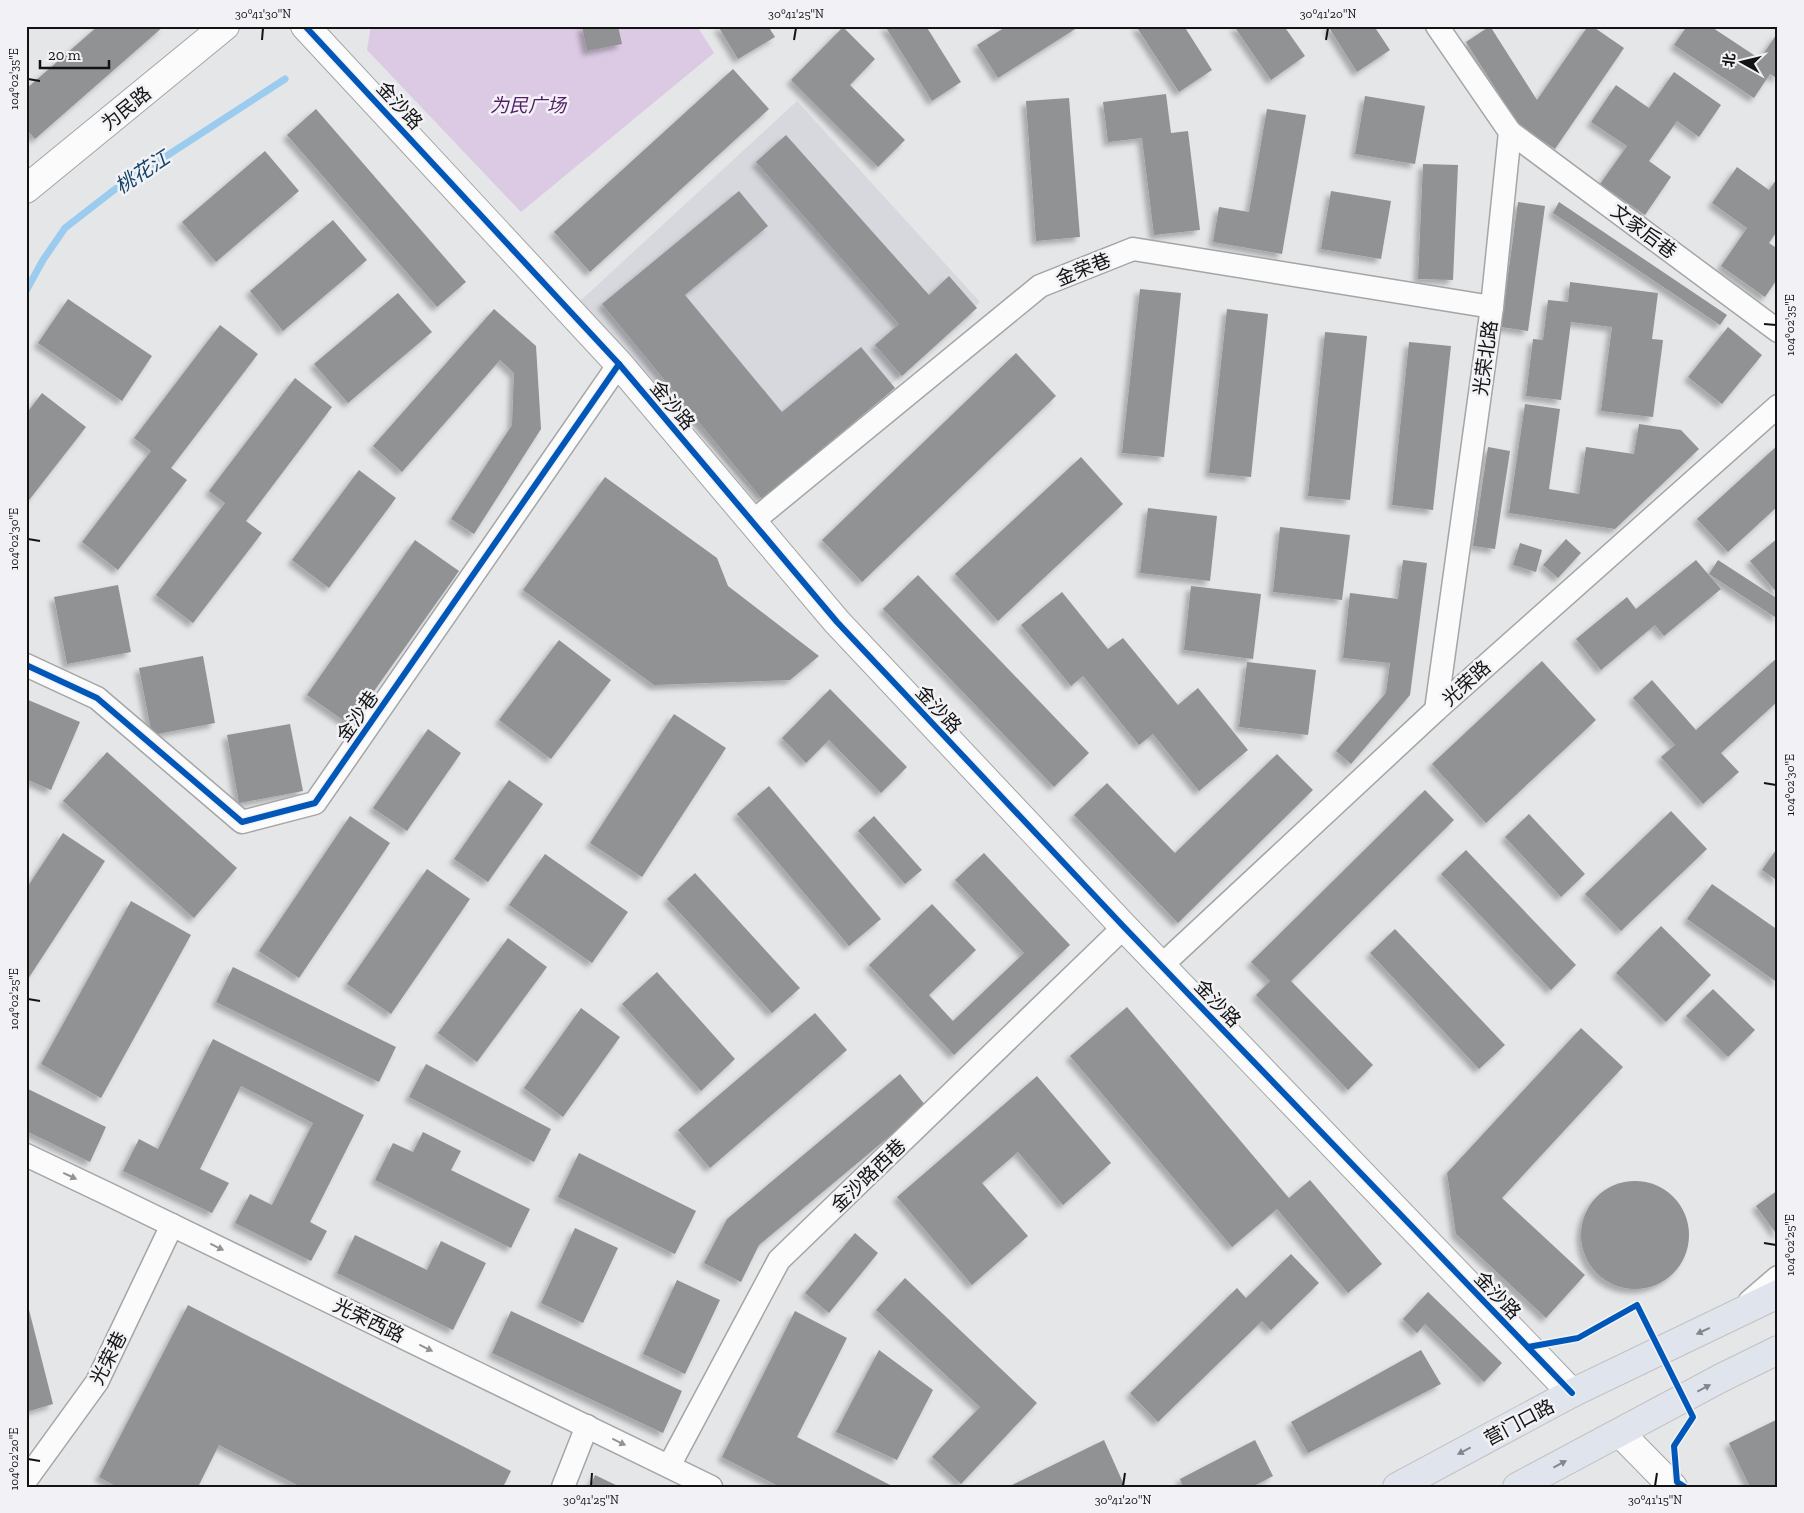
<svg xmlns="http://www.w3.org/2000/svg" width="1804" height="1513" viewBox="0 0 1804 1513" font-family="'Zilla Slab','Noto Sans SC',serif">
	<style>
		.built { fill: #d7d8de }
		.green { fill: #dccae4 }
		.lines { fill: none; stroke-linecap: round; stroke-linejoin: round }
		.stream { stroke: #9bcbef; stroke-width: 7 }
		.building { fill: #919293; filter: url(#shadow) }
		.street-casing { stroke: #a4a5a6; stroke-width: 25 }
		.secondary-casing { stroke: #a4a5a6; stroke-width: 30 }
		.highway-casing { stroke: #c2c2c3; stroke-width: 30 }
		.street { stroke: #fbfbfb; stroke-width: 22 }
		.secondary { stroke: #fbfbfb; stroke-width: 28 }
		.highway { stroke: #e0e4ec; stroke-width: 28 }
		.cycleway-casing { stroke: #f2f2f6; stroke-width: 9 }
		.cycleway { stroke: #0057b8; stroke-width: 6 }
		.oneway { fill: #939393 }
		.oneway2 { fill: #84868b }
		.ticks { fill: none; stroke: #131314; stroke-width: 2 }
		.labels { text-anchor: middle; stroke-width: 5; stroke-linejoin: round; paint-order: stroke }
		.street-label { font-size: 19px; fill: #131314; stroke: #f2f2f6 }
		.park-label { font-size: 19px; font-style: italic; fill: #531c67; stroke: #f2f2f6 }
		.water-label { font-size: 20px; font-style: italic; fill: #134668; stroke: #f2f2f6 }
		.neatline { fill: none; stroke: #131314; stroke-width: 2 }
		.ticks-label { font-size: 12px; text-anchor: middle; fill: #131314 }
	</style>
	<defs>
		<filter id="shadow"><feDropShadow dx="-4.5" dy="4.5" stdDeviation="2.5" flood-color="#0004"/></filter>
	</defs>
	<rect width="100%" height="100%" fill="#e5e6e7"/>
	<polygon class="built" points="797,101 980,302 763,503 579,302"/>
	<polygon class="green" points="371,26 697,26 714,53 521,212 367,50"/>
	<g class="lines">
		<polyline class="stream" points="26,291 43,260 65,228 114,190 285,79"/>
	</g>
	<g class="building">
		<polygon points="98,26 164,26 35,139 26,129 26,89"/>
		<polygon points="582,26 618,26 622,44 587,51"/>
		<polygon points="718,26 768,26 775,37 738,59"/>
		<polygon points="885,26 926,26 961,82 932,101"/>
		<polygon points="1007,26 1080,26 998,78 977,45"/>
		<polygon points="1136,26 1184,26 1212,70 1179,92"/>
		<polygon points="1234,26 1284,26 1305,56 1271,80"/>
		<polygon points="1328,26 1374,26 1390,50 1357,72"/>
		<polygon points="1490,26 1537,100 1588,26 1592,26 1624,48 1555,149 1518,124 1466,42"/>
		<polygon points="1687,26 1710,26 1760,59 1778,32 1778,79 1770,74 1754,98 1674,45"/>
		<polygon points="843,27 875,59 850,85 905,140 878,167 791,80"/>
		<polygon points="733,69 769,109 590,272 554,232"/>
		<polygon points="1674,72 1721,105 1699,137 1677,121 1649,161 1671,177 1645,215 1600,184 1627,146 1591,122 1616,85 1649,108"/>
		<polygon points="1166,94 1171,133 1188,131 1200,230 1154,235 1142,138 1108,142 1103,102"/>
		<polygon points="1365,96 1425,106 1415,164 1355,154"/>
		<polygon points="1069,98 1080,237 1036,241 1026,101"/>
		<polygon points="316,109 466,282 437,307 287,135"/>
		<polygon points="1267,109 1306,115 1282,254 1213,242 1219,207 1249,212"/>
		<polygon points="786,135 929,295 949,276 977,308 902,376 875,345 899,324 756,162"/>
		<polygon points="265,151 299,191 216,262 182,222"/>
		<polygon points="1423,164 1458,165 1453,280 1418,279"/>
		<polygon points="1737,167 1769,190 1778,177 1778,230 1769,243 1778,249 1778,278 1765,297 1721,266 1747,228 1712,203"/>
		<polygon points="739,191 768,226 685,295 782,412 861,347 895,388 762,499 602,304"/>
		<polygon points="1331,191 1391,201 1381,259 1321,249"/>
		<polygon points="1518,202 1545,206 1528,331 1501,327"/>
		<polygon points="1559,202 1727,315 1720,325 1553,213"/>
		<polygon points="333,220 367,260 283,331 250,291"/>
		<polygon points="1570,282 1658,293 1652,339 1663,340 1653,417 1601,411 1612,327 1571,322 1561,400 1526,396 1533,339 1543,340 1548,300 1568,302"/>
		<polygon points="1140,289 1181,293 1164,457 1122,453"/>
		<polygon points="398,293 432,332 348,403 314,364"/>
		<polygon points="68,299 152,356 122,401 38,343"/>
		<polygon points="494,309 536,346 541,429 474,534 451,519 512,425 514,373 500,360 402,472 373,446"/>
		<polygon points="1227,309 1268,314 1251,477 1209,473"/>
		<polygon points="220,325 258,354 171,468 187,480 118,570 82,542 151,451 134,438"/>
		<polygon points="1728,327 1762,355 1722,404 1688,377"/>
		<polygon points="1325,332 1367,336 1350,500 1308,496"/>
		<polygon points="1409,342 1451,346 1433,510 1392,505"/>
		<polygon points="1016,353 1056,396 862,582 822,540"/>
		<polygon points="295,378 332,407 246,521 262,533 193,623 156,595 225,503 209,491"/>
		<polygon points="42,393 86,427 26,504 26,414"/>
		<polygon points="1525,404 1560,409 1549,489 1579,494 1586,447 1634,454 1639,424 1681,430 1699,449 1615,529 1509,513"/>
		<polygon points="1778,445 1778,506 1728,552 1697,519"/>
		<polygon points="1488,447 1510,451 1495,549 1473,546"/>
		<polygon points="1081,457 1123,504 998,621 955,574"/>
		<polygon points="359,470 396,498 329,588 292,560"/>
		<polygon points="605,477 717,558 728,586 819,656 790,680 654,685 523,590"/>
		<polygon points="1148,508 1217,516 1210,581 1140,573"/>
		<polygon points="1280,527 1350,535 1342,600 1273,592"/>
		<polygon points="1778,538 1778,594 1750,561"/>
		<polygon points="1566,539 1581,553 1558,578 1543,565"/>
		<polygon points="415,540 459,571 350,725 307,695"/>
		<polygon points="1520,543 1542,550 1536,572 1513,565"/>
		<polygon points="1403,560 1427,563 1410,695 1351,764 1336,751 1386,693 1390,663 1343,658 1350,593 1398,599"/>
		<polygon points="1696,560 1721,589 1664,636 1655,625 1601,670 1576,639 1627,597 1636,609"/>
		<polygon points="1718,560 1778,599 1778,619 1709,574"/>
		<polygon points="918,575 1089,753 1054,787 883,609"/>
		<polygon points="118,585 131,652 67,664 54,597"/>
		<polygon points="1191,586 1261,594 1253,659 1184,650"/>
		<polygon points="1062,592 1108,649 1123,638 1178,705 1198,688 1248,750 1199,791 1153,734 1139,745 1083,676 1071,686 1021,625"/>
		<polygon points="559,640 611,680 551,759 499,720"/>
		<polygon points="203,656 215,723 152,735 139,668"/>
		<polygon points="1778,657 1778,701 1721,753 1739,772 1703,804 1661,757 1675,745 1633,698 1652,680 1696,730"/>
		<polygon points="1542,661 1596,720 1486,823 1432,764"/>
		<polygon points="1247,662 1316,670 1308,735 1239,727"/>
		<polygon points="830,689 907,767 881,793 829,740 806,763 782,738"/>
		<polygon points="26,699 80,722 51,790 26,779"/>
		<polygon points="674,714 726,748 642,877 590,843"/>
		<polygon points="290,724 303,791 239,803 227,735"/>
		<polygon points="428,729 461,753 407,831 373,808"/>
		<polygon points="107,752 237,868 194,918 63,801"/>
		<polygon points="1277,754 1313,790 1178,923 1074,815 1107,783 1175,853"/>
		<polygon points="509,780 543,804 488,882 454,859"/>
		<polygon points="769,786 881,919 849,946 737,814"/>
		<polygon points="1425,790 1454,820 1291,981 1373,1065 1348,1090 1256,995 1270,981 1251,962"/>
		<polygon points="1671,811 1707,849 1621,931 1585,894"/>
		<polygon points="1529,814 1585,874 1561,897 1505,837"/>
		<polygon points="350,816 390,843 299,978 259,951"/>
		<polygon points="874,816 922,870 905,884 858,831"/>
		<polygon points="63,833 105,861 26,982 26,889"/>
		<polygon points="1778,847 1778,881 1762,870"/>
		<polygon points="1466,850 1576,965 1551,990 1441,874"/>
		<polygon points="984,853 1070,945 954,1055 869,965 932,904 976,950 929,995 953,1021 1024,953 955,880"/>
		<polygon points="545,854 628,912 592,963 509,905"/>
		<polygon points="427,869 470,899 391,1014 347,984"/>
		<polygon points="695,873 800,988 772,1013 667,899"/>
		<polygon points="1712,884 1778,930 1778,983 1687,919"/>
		<polygon points="131,901 191,935 101,1098 41,1064"/>
		<polygon points="1661,926 1711,975 1666,1022 1616,973"/>
		<polygon points="1395,929 1505,1045 1479,1069 1370,953"/>
		<polygon points="508,938 547,967 477,1062 438,1033"/>
		<polygon points="233,967 396,1047 379,1082 216,1002"/>
		<polygon points="657,972 735,1059 701,1091 622,1004"/>
		<polygon points="1713,989 1755,1030 1728,1057 1686,1016"/>
		<polygon points="1127,1007 1289,1198 1310,1180 1382,1264 1348,1293 1277,1209 1232,1247 1070,1056"/>
		<polygon points="581,1008 620,1037 563,1117 524,1088"/>
		<polygon points="815,1013 847,1050 710,1168 678,1130"/>
		<polygon points="1581,1028 1623,1067 1502,1198 1585,1275 1546,1318 1456,1234 1447,1173"/>
		<polygon points="213,1039 364,1115 310,1222 327,1231 311,1261 235,1223 250,1194 272,1205 313,1123 241,1086 200,1169 229,1183 212,1213 123,1171 139,1139 158,1149"/>
		<polygon points="426,1064 551,1129 534,1162 409,1097"/>
		<polygon points="900,1074 926,1106 759,1245 741,1282 704,1263 727,1219"/>
		<polygon points="1037,1076 1111,1163 1063,1205 1018,1152 982,1183 1028,1236 972,1285 897,1197"/>
		<polygon points="26,1088 106,1127 90,1162 26,1131"/>
		<polygon points="423,1132 461,1151 451,1170 530,1209 511,1248 375,1180 393,1143 413,1152"/>
		<polygon points="579,1153 696,1211 675,1254 558,1197"/>
		<circle cx="1635" cy="1235" r="54"/>
		<polygon points="1778,1190 1778,1236 1756,1206"/>
		<polygon points="575,1228 618,1248 583,1323 541,1303"/>
		<polygon points="855,1233 878,1253 829,1313 805,1293"/>
		<polygon points="355,1235 427,1270 441,1241 486,1263 453,1330 337,1273"/>
		<polygon points="1291,1254 1319,1283 1271,1330 1262,1321 1158,1422 1130,1393 1237,1288 1246,1298"/>
		<polygon points="905,1278 1037,1403 961,1484 932,1457 980,1407 876,1310"/>
		<polygon points="677,1280 720,1300 685,1374 643,1354"/>
		<polygon points="1428,1292 1502,1363 1484,1382 1425,1324 1417,1333 1403,1319"/>
		<polygon points="27,1302 53,1404 26,1412 26,1303"/>
		<polygon points="188,1305 511,1471 503,1487 301,1487 219,1445 198,1487 117,1487 99,1477"/>
		<polygon points="511,1311 682,1391 663,1433 492,1353"/>
		<polygon points="795,1311 847,1338 797,1437 894,1487 780,1487 722,1457"/>
		<polygon points="879,1350 933,1390 897,1460 836,1432"/>
		<polygon points="1421,1350 1441,1384 1308,1453 1291,1422"/>
		<polygon points="1778,1419 1778,1487 1750,1487 1729,1443"/>
		<polygon points="1104,1440 1125,1487 1008,1487"/>
		<polygon points="1255,1440 1273,1476 1252,1487 1183,1487 1180,1479"/>
		<polygon points="595,1475 620,1487 590,1487"/>
	</g>
	<g class="lines">
		<defs>
			<g id="street">
				<polyline points="1510,132 1778,331"/>
				<polyline points="752,522 1040,286 1133,249 1492,307"/>
				<polyline points="26,665 97,698 242,822 315,803 619,364"/>
				<polyline points="1436,710 1492,307 1510,132 1437,26"/>
				<polyline points="1161,966 1436,710 1778,406"/>
				<polyline points="26,1155 110,1195 711,1487"/>
				<polyline points="1750,1301 1778,1277"/>
				<polyline points="669,1466 779,1260 1124,927"/>
				<polyline points="26,1480 97,1382 172,1225"/>
				<polyline points="563,1487 587,1426"/>
			</g>
			<g id="secondary">
				<polyline points="305,26 619,364 837,622 1124,927 1572,1393"/>
				<polyline points="26,189 225,26"/>
				<polyline points="1620,1433 1673,1487"/>
			</g>
			<g id="highway">
				<polyline points="1397,1487 1572,1393 1778,1294"/>
				<polyline points="1517,1487 1721,1378 1778,1350"/>
			</g>
		</defs>
		<use href="#street" class="street-casing"/>
		<use href="#secondary" class="secondary-casing"/>
		<use href="#highway" class="highway-casing"/>
		<use href="#street" class="street"/>
		<use href="#secondary" class="secondary"/>
		<use href="#highway" class="highway"/>
		<defs>
			<g id="cycleway">
				<polyline points="305,26 619,364 837,622 1124,927 1572,1393"/>
				<polyline points="26,665 97,698 242,822 315,803 619,364"/>
				<polyline points="1528,1347 1578,1338 1637,1305 1693,1417 1674,1446 1677,1482 1685,1487"/>
			</g>
		</defs>
		<use href="#cycleway" class="cycleway-casing"/>
		<use href="#cycleway" class="cycleway"/>
	</g>
	<defs><path id="oneway-solid" d="M-6-.8H1V-3.2L6.5 0L1 3.2V.8H-6Z" transform="scale(1.25)"/></defs>
	<g class="oneway">
		<use href="#oneway-solid" transform="translate(70 1176) rotate(25)"/>
		<use href="#oneway-solid" transform="translate(217 1247) rotate(26)"/>
		<use href="#oneway-solid" transform="translate(426 1348) rotate(26)"/>
		<use href="#oneway-solid" transform="translate(619 1442) rotate(26)"/>
	</g>
	<g class="oneway2">
		<use href="#oneway-solid" transform="translate(1703 1331) rotate(155)"/>
		<use href="#oneway-solid" transform="translate(1704 1388) rotate(-28)"/>
		<use href="#oneway-solid" transform="translate(1464 1451) rotate(152)"/>
		<use href="#oneway-solid" transform="translate(1560 1464) rotate(-28)"/>
	</g>
	<path class="ticks" d="M262 40 263 28M794 40 796 28M1326 40 1328 28M28 79 40 81M1764 324 1776 325M28 539 40 541M1764 783 1776 785M28 999 40 1001M1764 1243 1776 1245M28 1459 40 1461M591 1486 592 1473M1123 1486 1125 1473M1655 1486 1657 1473"/>
	<g class="labels">
		<g class="street-label">
			<text transform="translate(400 105) rotate(47)" y="7">金沙路</text>
			<text transform="translate(126 108) rotate(-39)" y="7">为民路</text>
			<text transform="translate(1644 231) rotate(37)" y="7">文家后巷</text>
			<text transform="translate(1083 269) rotate(-22)" y="7">金荣巷</text>
			<text transform="translate(1485 358) rotate(-82)" y="7">光荣北路</text>
			<text transform="translate(673 405) rotate(50)" y="7">金沙路</text>
			<text transform="translate(1466 683) rotate(-42)" y="7">光荣路</text>
			<text transform="translate(939 709) rotate(47)" y="7">金沙路</text>
			<text transform="translate(357 716) rotate(-55)" y="7">金沙巷</text>
			<text transform="translate(1218 1003) rotate(46)" y="7">金沙路</text>
			<text transform="translate(868 1175) rotate(-44)" y="7">金沙路西巷</text>
			<text transform="translate(1498 1295) rotate(46)" y="7">金沙路</text>
			<text transform="translate(369 1320) rotate(26)" y="7">光荣西路</text>
			<text transform="translate(108 1358) rotate(-63)" y="7">光荣巷</text>
			<text transform="translate(1519 1422) rotate(-28)" y="7">营门口路</text>
		</g>
		<g class="park-label">
			<text x="528" y="112">为民广场</text>
		</g>
		<g class="water-label">
			<text transform="translate(142 172) rotate(-33)" y="7">桃花江</text>
		</g>
	</g>
	<rect width="1804" height="1513" fill="none" stroke="#f2f2f6" stroke-width="55"/>
	<g transform="translate(1742 62) rotate(278)" stroke="#f2f2f6" stroke-width="4" paint-order="stroke">
	<path d="M0-4L9 19L0 12L-9 19Z" fill="#131314"/>
	<text y="-8" font-size="14" font-weight="bold" text-anchor="middle" fill="#131314">北</text>
	</g>
	<path d="M40 60v8h69v-8" fill="none" stroke="#131314" stroke-width="2.5"/>
	<text x="48" y="60" font-size="15" fill="#131314" stroke="#f2f2f6" stroke-width="4" paint-order="stroke">20 m</text>
	<rect x="28" y="28" width="1748" height="1458" class="neatline"/>
	<g class="ticks-label">
		<text x="263" y="18">30°41'30"N</text>
		<text x="796" y="18">30°41'25"N</text>
		<text x="1328" y="18">30°41'20"N</text>
		<text transform="translate(14 79) rotate(-90)" y="4">104°02'35"E</text>
		<text transform="translate(1790 325) rotate(-90)" y="4">104°02'35"E</text>
		<text transform="translate(14 539) rotate(-90)" y="4">104°02'30"E</text>
		<text transform="translate(1790 785) rotate(-90)" y="4">104°02'30"E</text>
		<text transform="translate(14 999) rotate(-90)" y="4">104°02'25"E</text>
		<text transform="translate(1790 1245) rotate(-90)" y="4">104°02'25"E</text>
		<text transform="translate(14 1459) rotate(-90)" y="4">104°02'20"E</text>
		<text x="591" y="1504">30°41'25"N</text>
		<text x="1123" y="1504">30°41'20"N</text>
		<text x="1655" y="1504">30°41'15"N</text>
	</g>
</svg>
